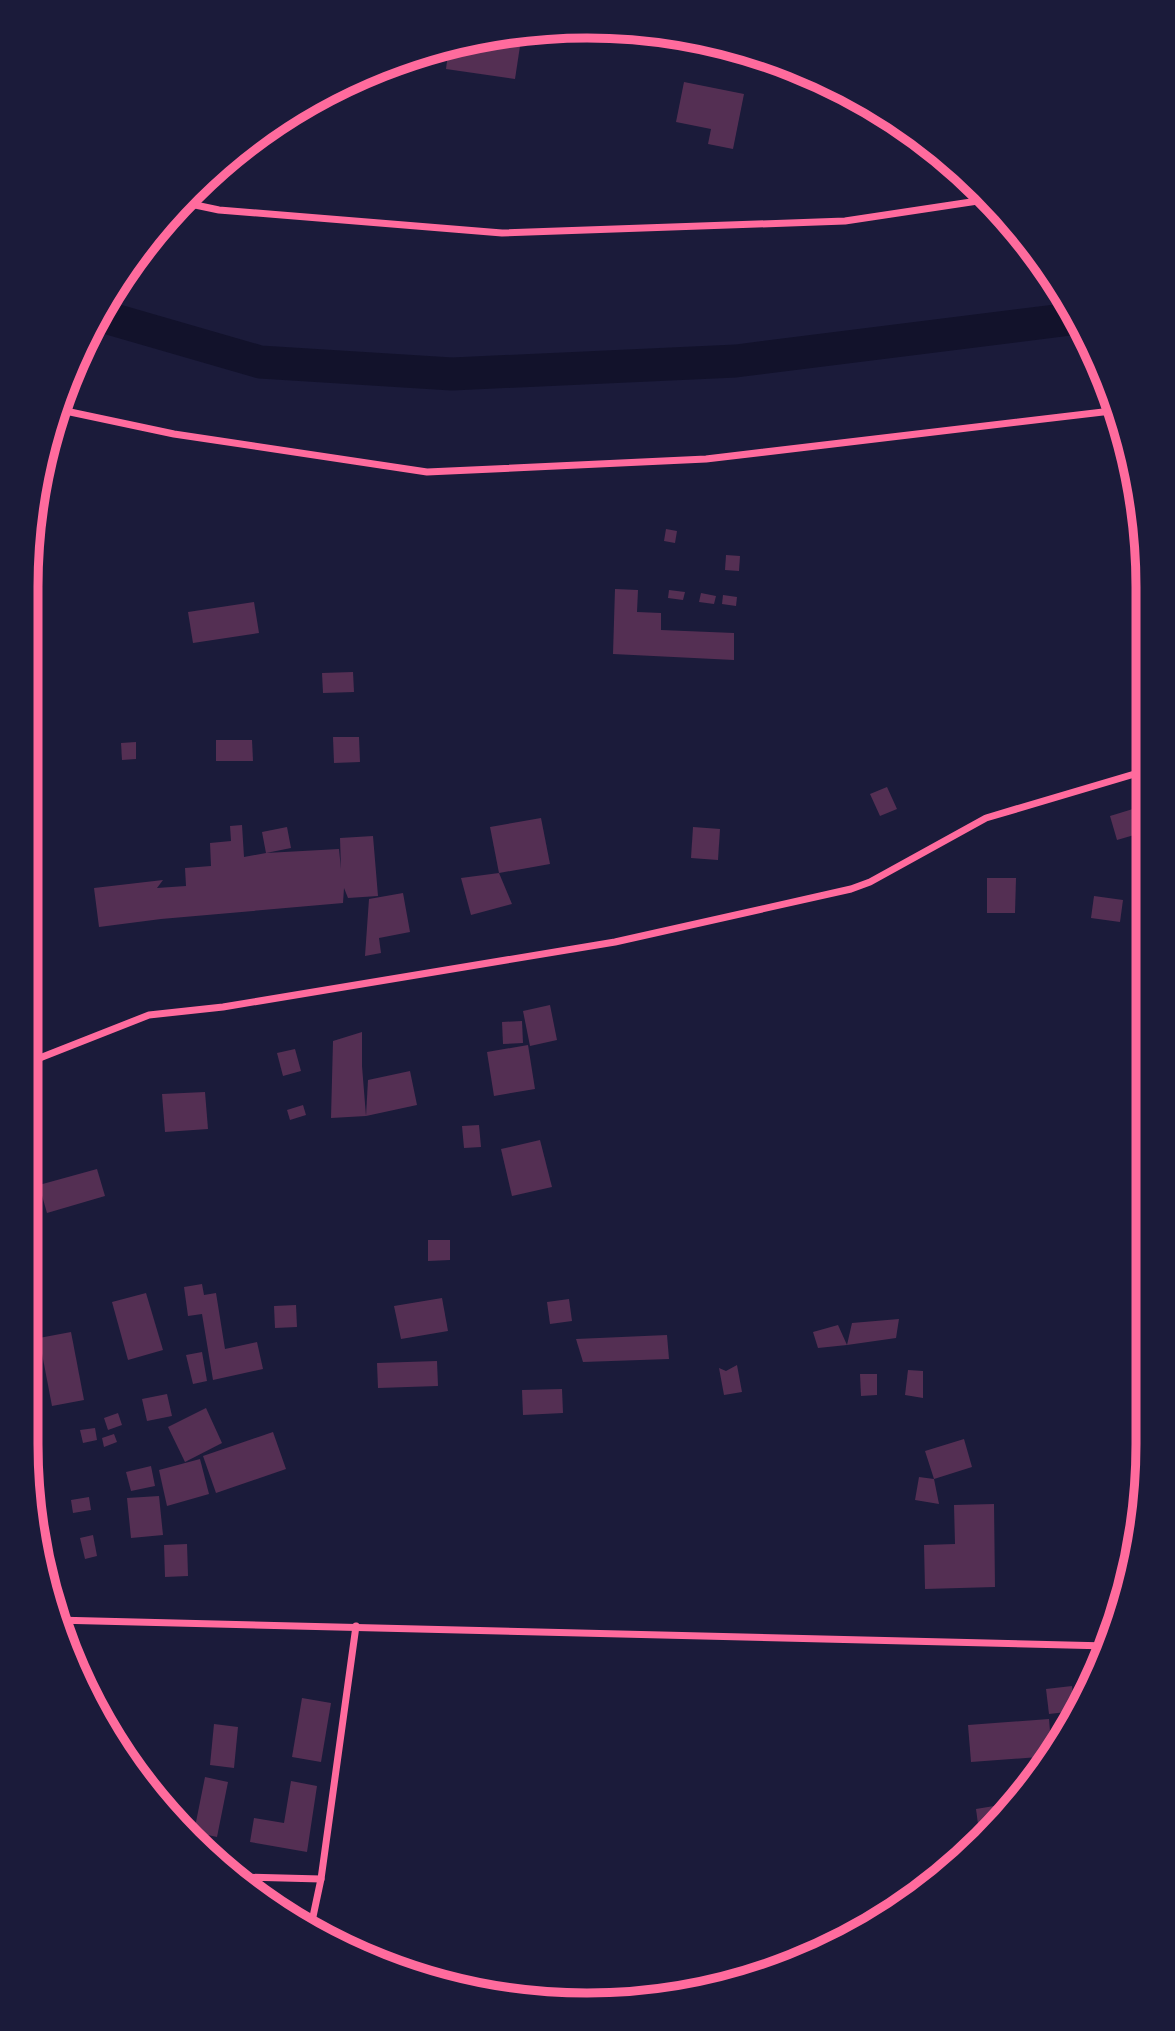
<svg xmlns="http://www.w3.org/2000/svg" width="1175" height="2031" viewBox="0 0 1175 2031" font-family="Jost,sans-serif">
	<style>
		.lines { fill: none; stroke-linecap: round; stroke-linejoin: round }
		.canal { stroke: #12122b; stroke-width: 33 }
		.building { fill: #542f53 }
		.minor { stroke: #ff6b9d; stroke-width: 7 }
		.rim { fill: none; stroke: #ff6b9d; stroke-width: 9 }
	</style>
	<rect width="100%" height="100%" fill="#1b1b3a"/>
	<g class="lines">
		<polyline class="canal" points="101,316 260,362 452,374 736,361 1079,318"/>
	</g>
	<g class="building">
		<polygon points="522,33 515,79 446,69 449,46 478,37"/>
		<polygon points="684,82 744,94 733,149 708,144 711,129 676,122"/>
		<polygon points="666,529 677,531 675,543 664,541"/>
		<polygon points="726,555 740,556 739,571 725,570"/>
		<polygon points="615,589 638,590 637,612 661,613 661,630 734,633 734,660 613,654"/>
		<polygon points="669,590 685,592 683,600 668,598"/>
		<polygon points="701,593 716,596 714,604 699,602"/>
		<polygon points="723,595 737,597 736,606 722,604"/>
		<polygon points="254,602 259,633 193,643 188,612"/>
		<polygon points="353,672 354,692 323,693 322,673"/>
		<polygon points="333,737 359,737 360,762 334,763"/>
		<polygon points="216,740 252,740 253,761 216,761"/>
		<polygon points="136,742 136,759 122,760 121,743"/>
		<polygon points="887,787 897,809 880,816 870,794"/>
		<polygon points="1146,805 1148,831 1117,840 1110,816"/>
		<polygon points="541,818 550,864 499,873 490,827"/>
		<polygon points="242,825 244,857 266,853 262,832 287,827 291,848 266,853 339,849 341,869 340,838 373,836 378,896 348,898 344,888 343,903 161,919 99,927 94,888 163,880 157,888 186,886 185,868 211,866 210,843 231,841 230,826"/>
		<polygon points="693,827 720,829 718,860 691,858"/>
		<polygon points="499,873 512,904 471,915 461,878"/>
		<polygon points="987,878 1016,878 1015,913 987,913"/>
		<polygon points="27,892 34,922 27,923"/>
		<polygon points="403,893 410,932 379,938 381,953 365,956 369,899"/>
		<polygon points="1094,896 1123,900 1120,922 1091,918"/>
		<polygon points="550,1005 557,1040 530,1046 523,1011"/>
		<polygon points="522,1021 523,1043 503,1044 502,1022"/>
		<polygon points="362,1032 362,1066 366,1116 331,1118 333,1041"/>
		<polygon points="528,1045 535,1089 494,1096 487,1052"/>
		<polygon points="295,1049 301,1071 283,1076 277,1053"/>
		<polygon points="410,1071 417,1105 366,1116 368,1080"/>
		<polygon points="205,1092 208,1129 165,1132 162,1094"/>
		<polygon points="303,1105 306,1115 290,1120 287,1110"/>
		<polygon points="479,1125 481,1147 464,1148 462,1126"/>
		<polygon points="540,1140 552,1187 512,1196 501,1149"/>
		<polygon points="97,1169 105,1196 47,1213 39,1185"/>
		<polygon points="27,1227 35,1266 26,1267"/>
		<polygon points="428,1240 450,1240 450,1260 428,1261"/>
		<polygon points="202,1284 204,1295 216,1293 225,1349 257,1342 263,1369 213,1380 202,1314 188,1316 184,1287"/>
		<polygon points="146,1293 163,1350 128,1360 112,1302"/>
		<polygon points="442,1298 448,1331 401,1339 394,1306"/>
		<polygon points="569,1299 572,1321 550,1324 547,1302"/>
		<polygon points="296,1305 297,1327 275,1328 274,1306"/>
		<polygon points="899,1319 896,1338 847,1345 852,1323"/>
		<polygon points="838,1325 847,1345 818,1348 813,1332"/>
		<polygon points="71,1332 84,1400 52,1406 39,1338"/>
		<polygon points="667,1335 669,1359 583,1362 576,1339"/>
		<polygon points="202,1352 207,1381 193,1384 186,1355"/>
		<polygon points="437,1361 438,1386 378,1388 377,1363"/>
		<polygon points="737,1365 742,1392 724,1395 719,1368 726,1371"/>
		<polygon points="908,1370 923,1371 923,1398 905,1395"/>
		<polygon points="860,1374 877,1374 877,1395 861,1396"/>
		<polygon points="562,1389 563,1413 523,1415 522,1390"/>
		<polygon points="167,1394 172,1416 147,1421 142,1399"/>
		<polygon points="206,1408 222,1443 185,1462 168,1427"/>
		<polygon points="118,1413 122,1425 108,1430 104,1418"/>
		<polygon points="95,1428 97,1440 83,1443 80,1430"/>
		<polygon points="273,1432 286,1469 216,1493 203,1456"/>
		<polygon points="114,1434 117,1442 104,1447 102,1438"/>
		<polygon points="964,1439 972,1467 934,1479 939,1504 915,1500 919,1477 934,1479 925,1451"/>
		<polygon points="200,1459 209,1494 167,1506 159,1470"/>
		<polygon points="151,1466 155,1486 131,1491 126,1472"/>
		<polygon points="159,1496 163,1535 131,1538 127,1498"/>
		<polygon points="89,1497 91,1510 73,1513 71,1500"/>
		<polygon points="994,1504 995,1587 925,1589 924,1545 955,1544 954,1505"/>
		<polygon points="93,1535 97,1556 85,1559 80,1538"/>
		<polygon points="187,1544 188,1576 165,1577 164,1545"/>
		<polygon points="1072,1686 1075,1711 1049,1714 1046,1689"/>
		<polygon points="302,1698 331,1703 321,1762 292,1757"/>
		<polygon points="1049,1719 1052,1756 971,1762 968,1725"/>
		<polygon points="214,1724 238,1727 234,1768 210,1765"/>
		<polygon points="205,1777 228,1782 217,1837 194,1832"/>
		<polygon points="291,1781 317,1786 307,1852 250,1842 254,1818 284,1823"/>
		<polygon points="1012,1803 980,1839 976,1809"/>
	</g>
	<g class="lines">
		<g class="minor">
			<polyline points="181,202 219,210 502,233 845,221 991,199"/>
			<polyline points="56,409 174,434 427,472 706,459 1120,410"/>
			<polyline points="27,1063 149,1015 223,1007 615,942 851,889 870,882 986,818 1148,770"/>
			<polyline points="55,1620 1108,1646"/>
			<polyline points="240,1877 321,1879"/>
			<polyline points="311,1926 321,1879 356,1626"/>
		</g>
	</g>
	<path d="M0 0H1175V2031H0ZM587 38H587A549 549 0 0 1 1136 587V1444A549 549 0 0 1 587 1993H587A549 549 0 0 1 38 1444V587A549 549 0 0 1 587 38Z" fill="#1b1b3a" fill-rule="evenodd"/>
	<path class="rim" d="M587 38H587A549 549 0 0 1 1136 587V1444A549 549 0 0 1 587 1993H587A549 549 0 0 1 38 1444V587A549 549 0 0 1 587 38Z"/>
</svg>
